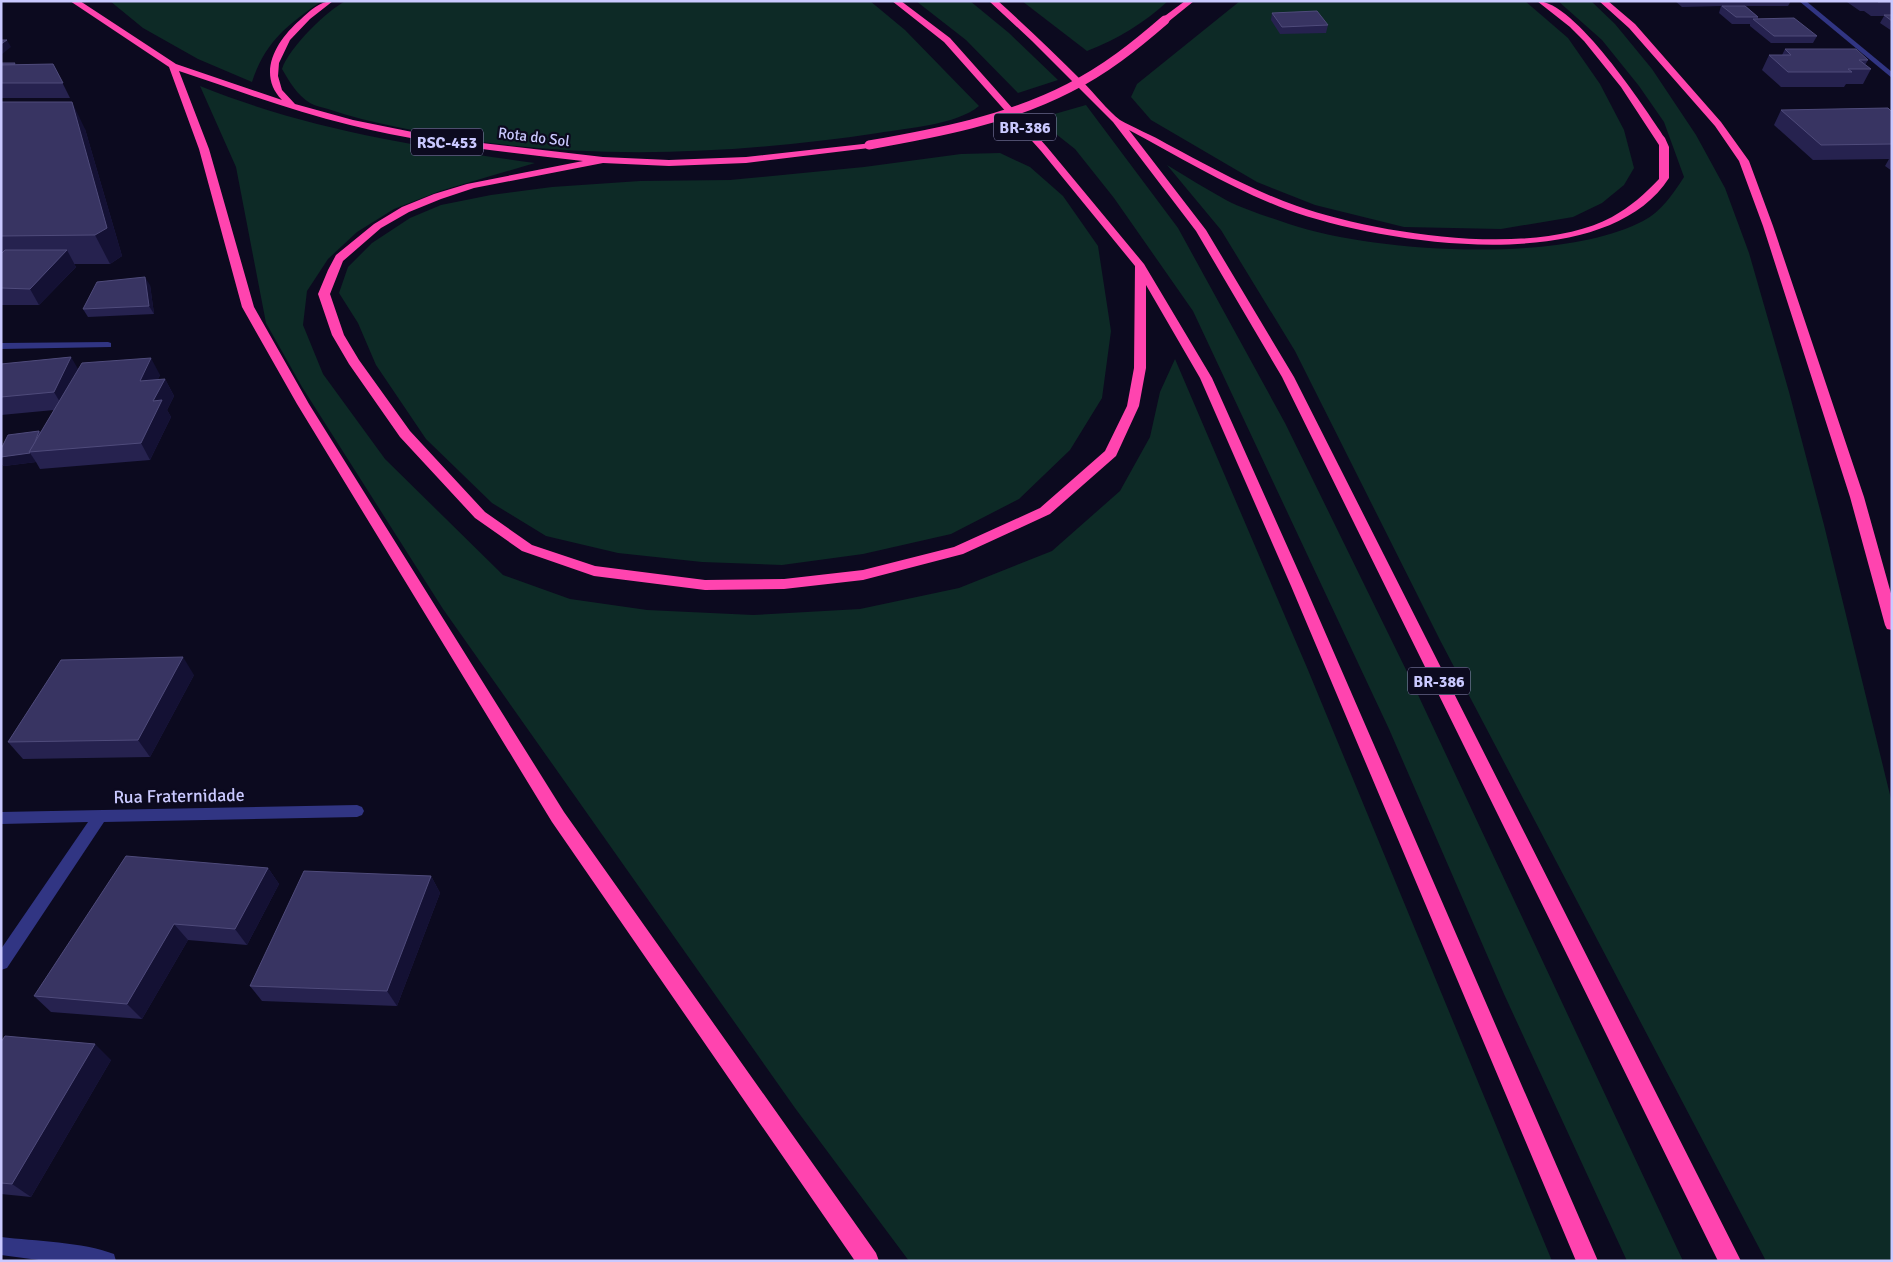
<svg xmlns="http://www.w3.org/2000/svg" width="1893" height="1262" viewBox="0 0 1893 1262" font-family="Signika,sans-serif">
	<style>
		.green { fill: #0d2a26 }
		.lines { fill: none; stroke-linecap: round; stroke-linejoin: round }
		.minor { fill: #313583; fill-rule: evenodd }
		.highway { fill: #ff44af; fill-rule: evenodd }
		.highway-bridge { stroke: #ff44af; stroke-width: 9 }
		.wall { fill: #26224f }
		.shaded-wall { fill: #141134 }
		.building { fill: #383462; stroke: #4f4b7b }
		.labels { text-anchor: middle; stroke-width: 4.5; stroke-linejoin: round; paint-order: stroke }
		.far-street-label { font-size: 15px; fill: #cac9ff; stroke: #0c0a1f }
		.shield { fill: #0c0a1f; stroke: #9190bc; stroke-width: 1 }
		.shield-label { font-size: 16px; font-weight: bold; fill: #cac9ff }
		.street-label { font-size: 18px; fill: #cac9ff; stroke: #0c0a1f }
	</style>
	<rect width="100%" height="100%" fill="#0c0a1f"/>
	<g class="green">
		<path d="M110 1H322C288 24 265 42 252 82L198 59 143 28Z"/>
		<path d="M346 1H870L905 30 979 106C956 125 908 128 878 133 718 157 556 162 397 127 374 122 351 117 328 109 322 107 315 106 310 103 297 95 289 81 282 69 288 49 328 9 346 1Z"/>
		<polygon points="916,1 970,1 1009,33 1058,80 1018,93 966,40"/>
		<path d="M1022 1H1168C1144 23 1118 39 1087 51Z"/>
		<polygon points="1240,1 1525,1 1568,38 1600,84 1624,130 1634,168 1624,185 1602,203 1573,217 1501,229 1404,227 1315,205 1257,182 1151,120 1131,97 1137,84"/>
		<path d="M1558 1H1591L1615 24 1652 69 1696 135 1725 188 1749 253 1789 392 1824 525 1892 803V1261H1766L1441 642 1295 351 1221 230 1167 165C1187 177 1206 189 1226 200 1245 210 1269 217 1289 224 1375 253 1561 264 1643 221 1661 212 1673 194 1684 177L1664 122 1639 86 1602 40Z"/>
		<path d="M200 86C309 130 420 147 535 163L440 191 394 209 357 232 328 259 307 291 303 325 323 374 385 459 503 575 570 599 647 610 753 615 860 609 959 588 1052 551 1120 491 1150 437 1160 392 1175 359 1308 670 1552 1261H909L795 1108 443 609 302 387 266 323 236 167Z"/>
		<polygon points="1086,105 1178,228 1285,423 1412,682 1683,1261 1627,1261 1504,994 1389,729 1193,311 1114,198 1075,149 1037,119"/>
		<polygon points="1000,153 1030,167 1063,196 1098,246 1111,331 1102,398 1070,450 1019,499 951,534 863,554 782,565 702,562 618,553 546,536 492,503 426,439 376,365 358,323 339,293 348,267 372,243 410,218 441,205 491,195 552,187 640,181 730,180 864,167 961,154"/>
	</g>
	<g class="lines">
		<g class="minor">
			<polygon points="1799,1 1806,1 1892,72 1892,78"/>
			<polygon points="108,342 111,343 111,347 1,349 1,343"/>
			<polygon points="357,805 362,807 364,811 362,815 357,817 104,822 7,968 1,970 1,949 88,822 1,824 1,812"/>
			<path d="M1 1237C35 1241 83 1242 114 1254L116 1261H46L1 1255Z"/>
		</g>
		<g class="highway">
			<path d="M70 1H80L176 64 282 100C256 73 277 40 300 20 310 11 319 1 333 1L310 19 290 40 279 63 278 76 282 90 295 104 353 120 447 139 603 157 669 160 746 157 872 143V147L869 148 746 163 669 166 603 163 474 188 441 199 409 212 381 228 343 261 330 294 344 335 359 360 410 431 485 512 532 545 595 566 705 580 784 579 863 570 954 547 1040 508 1105 451 1127 406 1134 368 1135 266 1041 151 944 42 892 1H901L950 38 1047 147 1144 264 1212 378 1305 586 1598 1261H1576L1291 586 1200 378 1146 285V368L1139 406 1116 456 1050 514 963 554 863 580 784 589 705 590 594 576 522 551 475 518 400 437 349 364 332 335 318 294 328 270 336 255 374 224 402 207 434 194 467 184 583 161C505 152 426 144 350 125 292 111 236 90 179 71L209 149 254 307 309 404 564 812 876 1253 879 1261H855L552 822 297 404 242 307 199 149 169 67Z"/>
			<path d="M989 1H998C1027 27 1055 54 1083 82 1094 93 1108 111 1120 120 1132 127 1154 136 1167 144 1209 166 1251 190 1297 206 1378 234 1533 259 1612 217 1630 207 1645 194 1659 179V145L1621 87 1584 41 1570 27 1537 1C1575 1 1644 107 1665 138L1669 147V178C1604 279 1383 244 1288 210 1232 189 1181 158 1129 130L1206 230 1294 377 1741 1261H1718L1282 377 1196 231 1113 122 1032 41Z"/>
			<polygon points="1185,1 1194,1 1168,22 1162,22 1162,18"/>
			<polygon points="1599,1 1608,1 1635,24 1721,122 1749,161 1773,226 1864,497 1892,597 1892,630 1887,629 1885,625 1850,497 1763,226 1739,161 1715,126 1629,28"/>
		</g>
		<path class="highway-bridge" d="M869 145C937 133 1007 120 1069 88 1105 70 1135 46 1165 20"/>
	</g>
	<g class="wall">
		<polygon points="1675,1 1791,1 1788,6 1746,6 1758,17 1758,19 1817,36 1813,43 1771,43 1750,26 1750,24 1732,24 1719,13 1721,6 1682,7"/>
		<polygon points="1847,1 1892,1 1892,31 1880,23 1884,16 1871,16 1864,11 1860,11 1847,2"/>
		<polygon points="1272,13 1328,25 1326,33 1280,34 1271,20"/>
		<polygon points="1785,49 1868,60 1865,65 1871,69 1863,84 1846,84 1844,87 1781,87 1762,70 1769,55 1782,55"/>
		<polygon points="1,63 16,65 53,64 70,98 1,98"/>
		<polygon points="1,102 85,129 122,256 110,264 74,264 76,267 39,305 1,305"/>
		<polygon points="1781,110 1892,112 1892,171 1885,166 1889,159 1813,160 1774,125"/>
		<polygon points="150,285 154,314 88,317 83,309"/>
		<polygon points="1,364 160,375 158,379 165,379 174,396 167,410 171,417 150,460 40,469 36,462 4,466 1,463 1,449 39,431 41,432 54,410 1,415"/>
		<polygon points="194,675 150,757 23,759 8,742"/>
		<polygon points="268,868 279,884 247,945 188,940 142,1019 51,1012 34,996"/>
		<polygon points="431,876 440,893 397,1006 262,1001 250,986"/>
		<polygon points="1,1042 111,1060 31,1197 1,1194"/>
	</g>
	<g class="shaded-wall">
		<polygon points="7,40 11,47 1,55 1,44"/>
		<polygon points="72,102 85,129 122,256 110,264 95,235"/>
		<polygon points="67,250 76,267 39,305 30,289"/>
		<polygon points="145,277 150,285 154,314 149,306"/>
		<polygon points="71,357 81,374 64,409 54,392"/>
		<polygon points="151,358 160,375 149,398 140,381"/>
		<polygon points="165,379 174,396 167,410 171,417 150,460 141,443 153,401"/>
		<polygon points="30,453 36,462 4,466 1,463 1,457"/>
		<polygon points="183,657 194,675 150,757 138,740"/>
		<polygon points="268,868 279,884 247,945 235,929"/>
		<polygon points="431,876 440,893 397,1006 387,991"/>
		<polygon points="174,924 188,940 142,1019 127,1004"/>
		<polygon points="95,1044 111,1060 31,1197 12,1184"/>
	</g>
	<g class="building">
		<polygon points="1877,1 1892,1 1892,2 1878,2"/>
		<polygon points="1722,6 1745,6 1758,17 1736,17"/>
		<polygon points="1317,11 1328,25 1282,27 1272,13"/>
		<polygon points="1884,15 1892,15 1892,21"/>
		<polygon points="1794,18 1817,36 1774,36 1753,19"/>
		<polygon points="1,40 7,40 1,44"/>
		<polygon points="1785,49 1856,49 1868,60 1859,60 1871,69 1848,69 1852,72 1788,72 1769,55 1791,55"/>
		<polygon points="1,63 15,63 14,65 1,65"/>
		<polygon points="53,64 63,83 1,83 1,65"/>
		<polygon points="1,102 72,102 107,228 95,235 1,236"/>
		<polygon points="1888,108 1892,112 1892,144 1821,145 1781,110"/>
		<polygon points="5,250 67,250 30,289 1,288 1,254"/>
		<polygon points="145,277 149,306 83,309 97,282"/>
		<polygon points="71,357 54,392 1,397 1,364"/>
		<polygon points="151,358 140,381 165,379 153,401 162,400 141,443 29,452 82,363"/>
		<polygon points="39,431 35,442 29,452 30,453 1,457 1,449 8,435"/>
		<polygon points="183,657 138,740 8,742 61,660"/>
		<polygon points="126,856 268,868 235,929 174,924 127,1004 34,996"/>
		<polygon points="304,871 431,876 387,991 250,986"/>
		<polygon points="5,1036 95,1044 12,1184 1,1183 1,1042"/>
	</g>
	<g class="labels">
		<g class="far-street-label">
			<text transform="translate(534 137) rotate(7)" y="5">Rota do Sol</text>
		</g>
		<g class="shield">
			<rect x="994" y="113.5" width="62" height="27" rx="4"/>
			<rect x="411" y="128.5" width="72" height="27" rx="4"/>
			<rect x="1408" y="667.5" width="62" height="27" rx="4"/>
		</g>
		<g class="shield-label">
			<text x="1025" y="133">BR-386</text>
			<text x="447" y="148">RSC-453</text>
			<text x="1439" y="687">BR-386</text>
		</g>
		<g class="street-label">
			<text transform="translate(179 796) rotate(-1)" y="6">Rua Fraternidade</text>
		</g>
	</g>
	<rect width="1893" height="1262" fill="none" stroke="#cac9ff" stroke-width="5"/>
</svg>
